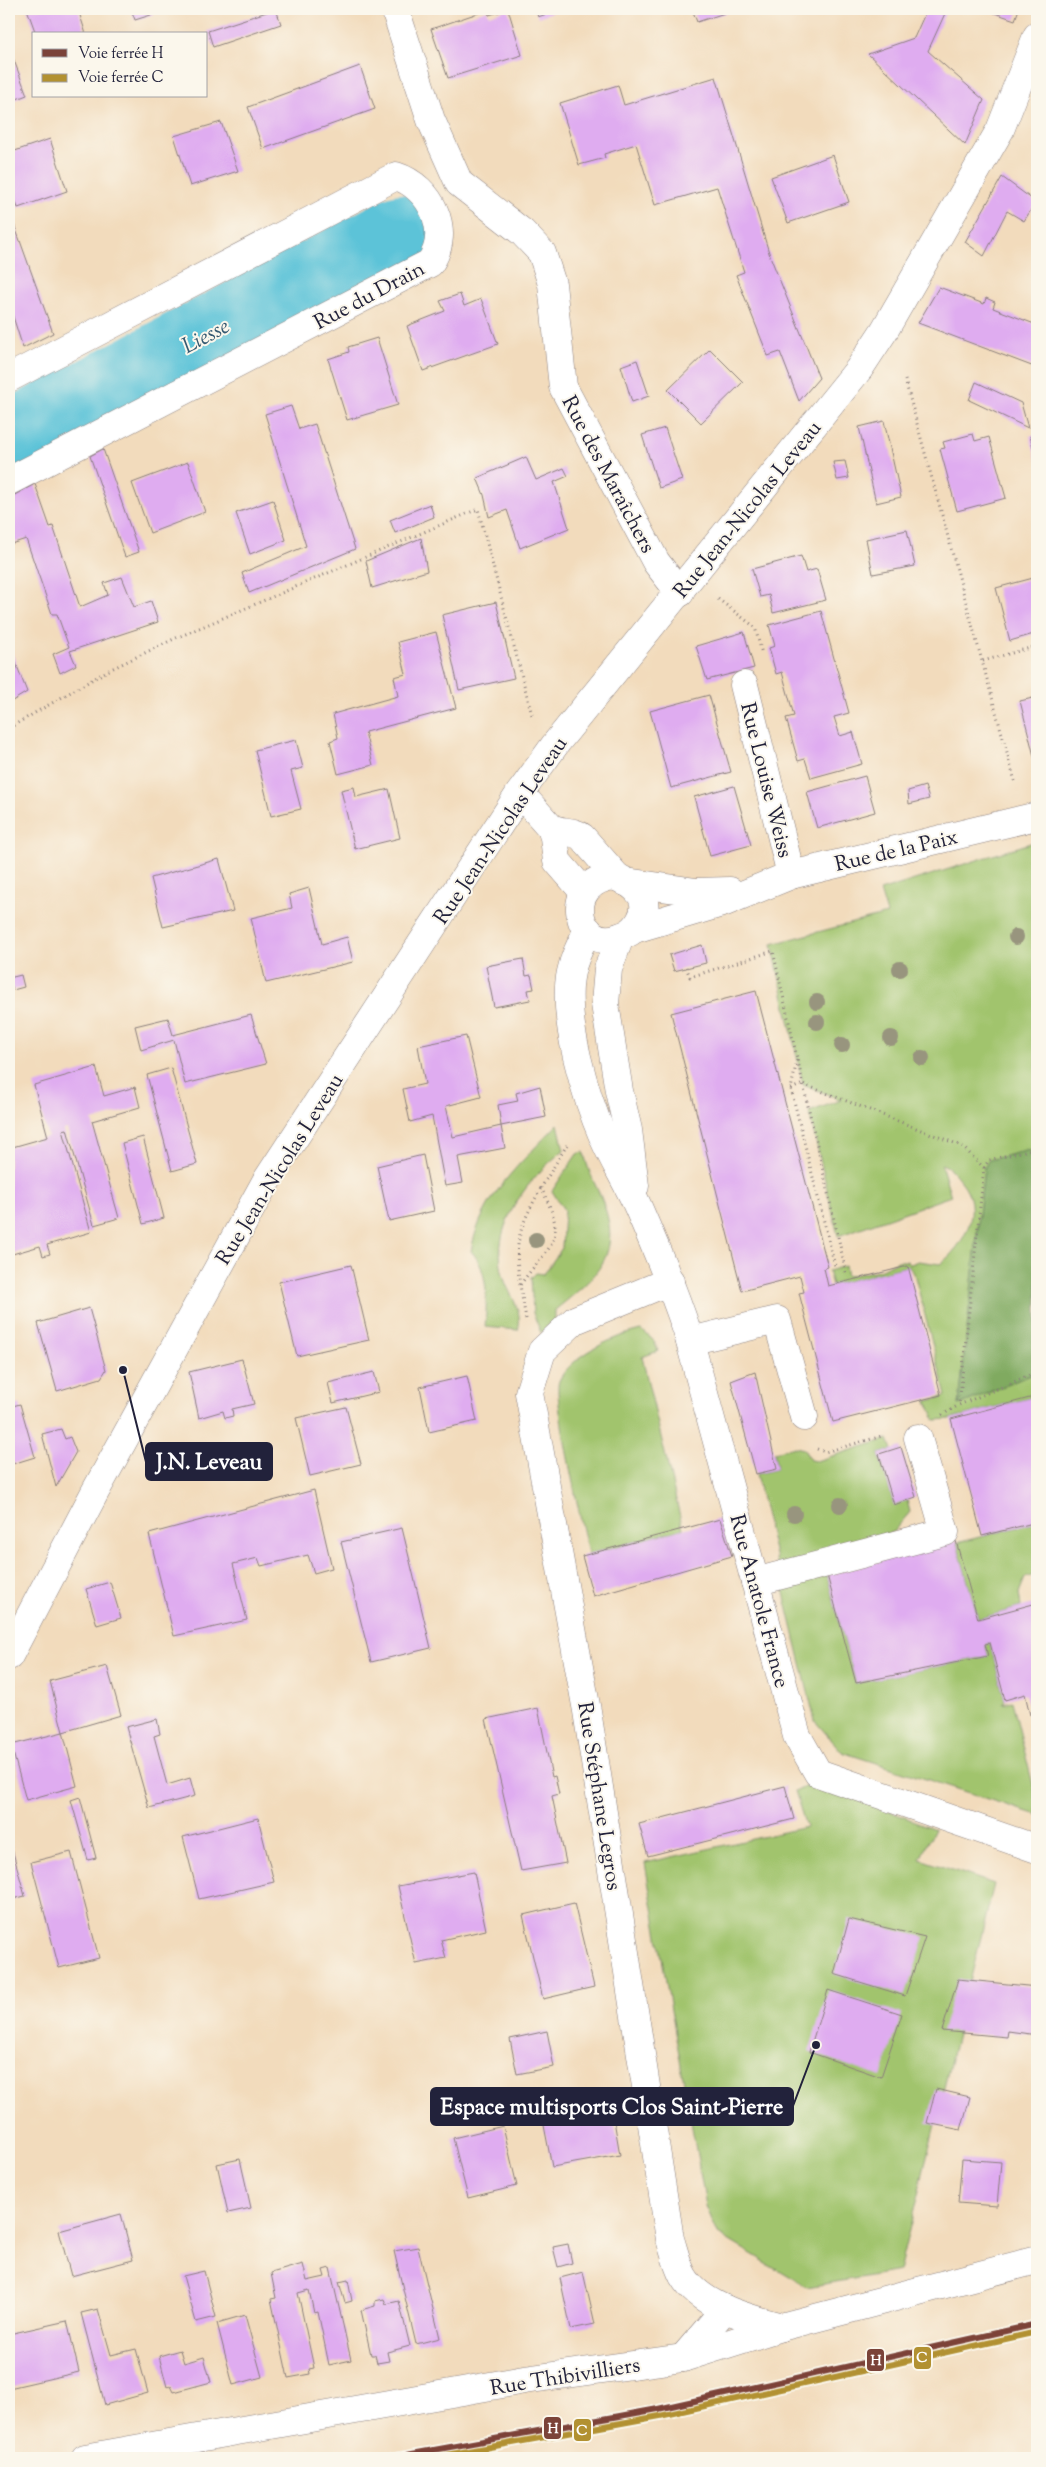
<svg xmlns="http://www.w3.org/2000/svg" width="1046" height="2467" viewBox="0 0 1046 2467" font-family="'Sorts Mill Goudy',serif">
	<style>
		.green { fill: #a1c46d; stroke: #627354 }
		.forest { fill: #80aa60; stroke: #51664e }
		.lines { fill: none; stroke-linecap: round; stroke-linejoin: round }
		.river { stroke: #5bc3d8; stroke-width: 74 }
		.building { fill: #dfacf0 }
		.minor-casing { stroke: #8a7e7c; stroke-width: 29 }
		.path { stroke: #8a7e7c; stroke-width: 3; stroke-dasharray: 1 4; stroke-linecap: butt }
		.minor { stroke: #fff; stroke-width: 28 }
		.rail-1-casing { stroke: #fbf7ec; stroke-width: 10 }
		.rail-2-casing { stroke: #fbf7ec; stroke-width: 10 }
		.rail-1 { stroke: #7b4339; stroke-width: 6 }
		.rail-2 { stroke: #b29131; stroke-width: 6 }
		.tree { fill: #98957e }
		.labels { text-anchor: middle; stroke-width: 4; stroke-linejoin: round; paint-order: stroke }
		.street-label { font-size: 21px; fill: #22223b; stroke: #fbf7ec }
		.water-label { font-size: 22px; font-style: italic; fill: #365a72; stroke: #fbf7ec }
		.leader { fill: none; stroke: #22223b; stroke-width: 2 }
		.callout-dot { fill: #22223b; stroke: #fbf7ec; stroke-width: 2 }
		.callout { fill: #22223b; stroke: #22223b; stroke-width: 2 }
		.callout-label { font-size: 22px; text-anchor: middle; font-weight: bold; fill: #fff }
		.line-badge { stroke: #fbf7ec; stroke-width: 2 }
		.badge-label { font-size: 14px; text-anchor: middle; font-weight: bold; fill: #fff }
	</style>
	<rect width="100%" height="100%" fill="#fbf7ec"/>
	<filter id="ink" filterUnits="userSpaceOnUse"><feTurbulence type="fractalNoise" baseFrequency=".02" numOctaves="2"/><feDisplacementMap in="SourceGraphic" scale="10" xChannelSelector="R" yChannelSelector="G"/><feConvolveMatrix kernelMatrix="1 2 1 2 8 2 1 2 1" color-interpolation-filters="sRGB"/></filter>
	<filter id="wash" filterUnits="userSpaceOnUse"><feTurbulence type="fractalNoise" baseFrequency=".0096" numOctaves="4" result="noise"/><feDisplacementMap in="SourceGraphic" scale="20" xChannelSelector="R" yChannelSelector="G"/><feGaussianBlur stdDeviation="1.12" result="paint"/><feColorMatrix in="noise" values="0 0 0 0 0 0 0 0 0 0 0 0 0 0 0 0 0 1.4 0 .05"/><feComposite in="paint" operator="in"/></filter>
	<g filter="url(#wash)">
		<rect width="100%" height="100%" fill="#f2dbbc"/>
		<g class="green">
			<path d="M1037 841V1148L990 1160 984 1168 959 1405 1037 1372V1396L951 1419 935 1420 927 1401 946 1396 914 1273 908 1266 832 1285 828 1271 845 1266 847 1276 879 1270 898 1261H907L910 1264 918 1261 940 1264C965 1245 984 1209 961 1181 954 1173 951 1167 941 1164L951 1196 838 1236 809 1112 841 1100 803 1084 772 944 887 914 880 891Z"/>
			<path d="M558 1124 564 1150C525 1181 485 1232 506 1284 513 1300 523 1312 518 1330L485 1327C487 1301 489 1270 471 1251 481 1196 521 1163 558 1124Z"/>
			<path d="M584 1152C587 1168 593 1180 600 1195 625 1253 599 1275 555 1310V1319L541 1333 533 1313 531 1278 536 1273 544 1274 562 1248 564 1210 552 1191 577 1154Z"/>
			<path d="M642 1330 654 1341 658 1351 642 1357 683 1529 588 1554C583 1527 552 1397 559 1381 569 1357 617 1334 642 1330Z"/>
			<polygon points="888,1439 892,1450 879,1454 894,1504 907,1500 910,1512 893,1532 778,1568 756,1474 777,1469 774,1452 795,1447 804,1449 810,1460 816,1461"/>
			<polygon points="1037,1522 1037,1574 1025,1578 1019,1593 1021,1607 978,1619 957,1543"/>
			<polygon points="827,1575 856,1683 988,1656 985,1644 990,1643 1005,1700 1003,1703 1012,1701 1037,1801 1037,1815 842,1752 815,1721 783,1589"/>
			<polygon points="814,1782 935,1829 920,1859 994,1884 899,2271 807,2287 718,2234 706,2206 645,1863 806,1827 795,1792"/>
		</g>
		<polygon class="forest" points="1037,1148 1037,1372 959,1405 984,1168 989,1160"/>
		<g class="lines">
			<polyline class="river" points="9,439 401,231"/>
		</g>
		<g id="blocks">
			<g class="building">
				<polygon points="27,9 78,9 86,34 36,34"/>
				<polygon points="131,9 152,9 154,14 135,20"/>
				<polygon points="276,9 281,24 213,47 208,31"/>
				<polygon points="508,9 522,55 448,78 431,29 487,10 489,15"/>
				<polygon points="535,9 561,9 538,17"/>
				<polygon points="692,9 737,9 697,22"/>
				<polygon points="927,9 947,9 928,51 984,100 965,145 868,54 914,38"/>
				<polygon points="983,9 1019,9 1015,20"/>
				<polygon points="9,47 27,95 9,102"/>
				<polygon points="360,66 375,109 263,149 248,107"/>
				<polygon points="716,77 770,256 819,378 799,401 780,352 768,356 736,275 744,272 717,187 655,205 636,144 604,154 605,158 579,165 560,103 618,85 624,105"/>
				<polygon points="221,122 238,171 190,186 174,136"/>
				<polygon points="50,139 67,191 18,208 9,183 9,153"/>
				<polygon points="833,155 849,202 788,223 771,177"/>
				<polygon points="1002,177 1036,202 1024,221 1007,211 984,256 965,242"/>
				<polygon points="9,210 53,333 23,348 9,304"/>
				<polygon points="939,287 984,304 986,298 995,302 993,308 1037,325 1037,368 918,323"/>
				<polygon points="460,294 464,306 481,299 498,344 423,371 407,326 445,311 440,301"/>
				<polygon points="377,338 398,405 347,420 328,359 349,352 348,347"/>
				<polygon points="710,349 743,382 701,423 668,390"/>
				<polygon points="637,360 649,396 632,402 621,366"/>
				<polygon points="976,382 1021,403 1028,428 969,400"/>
				<polygon points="291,406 299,429 315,424 355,549 249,593 242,573 306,546 265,414"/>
				<polygon points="884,421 901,497 876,503 859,427"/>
				<polygon points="665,428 682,480 659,488 642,435"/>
				<polygon points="973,434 975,441 989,437 1006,498 957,511 940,449 945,448 943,442"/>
				<polygon points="1037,434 1037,461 1030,436"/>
				<polygon points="103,449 139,552 125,557 90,456"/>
				<polygon points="526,457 536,480 564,468 568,476 554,482 569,528 520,548 507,510 489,517 484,495 477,478"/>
				<polygon points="845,461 849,478 837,480 833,462"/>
				<polygon points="188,462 205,512 150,533 132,483"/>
				<polygon points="35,484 50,527 53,526 80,607 108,595 104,583 122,577 134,607 151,601 158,622 70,651 76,665 60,673 53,654 69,647 57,614 52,614 26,539 11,544 9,539 9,498"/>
				<polygon points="273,500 286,540 250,554 236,513"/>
				<polygon points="430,504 434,517 395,533 390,520"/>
				<polygon points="907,530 915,566 873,574 866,539"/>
				<polygon points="421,538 427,571 372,588 366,561"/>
				<polygon points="801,556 806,572 817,569 826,600 773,613 769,595 760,597 752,569"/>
				<polygon points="1037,577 1037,633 1010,641 996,588"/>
				<polygon points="496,602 514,678 459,690 442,615"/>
				<polygon points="821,611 849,713 834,717 840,736 853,732 862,764 811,778 805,759 798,761 786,718 794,716 782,672 776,674 769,648 775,646 769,625"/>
				<polygon points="436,632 456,708 365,732 373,765 338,774 330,741 338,738 333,714 398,696 394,677 406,674 398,642"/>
				<polygon points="744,632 754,668 707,680 696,646"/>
				<polygon points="9,645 27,692 9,703"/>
				<polygon points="709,695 731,772 671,788 650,711"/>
				<polygon points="1037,697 1037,759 1035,760 1020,701"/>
				<polygon points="296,740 303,768 291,771 301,809 271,816 255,750"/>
				<polygon points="865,776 875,812 817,828 807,792"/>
				<polygon points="734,786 751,845 710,856 694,797"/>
				<polygon points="925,786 929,799 909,804 908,791"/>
				<polygon points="354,787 356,797 389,789 400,838 355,849 341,790"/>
				<polygon points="219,859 233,911 163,927 151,878"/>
				<polygon points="309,888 322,944 347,937 353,962 266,983 251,918 292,908 289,894"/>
				<polygon points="702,945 706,963 674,971 669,955"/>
				<polygon points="523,959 526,976 531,975 534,989 528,990 530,1000 494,1007 486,966"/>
				<polygon points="21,975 24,987 13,990 9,978"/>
				<polygon points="756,991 828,1267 824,1268 828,1286 908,1266 941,1395 833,1422 799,1293 804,1292 800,1276 742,1291 671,1013"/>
				<polygon points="251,1015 266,1064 185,1084 174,1040 141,1050 135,1026 168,1018 173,1035"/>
				<polygon points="466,1036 481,1097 446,1106 453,1137 501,1126 498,1105 518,1101 516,1093 540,1086 546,1117 501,1126 505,1148 458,1157 463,1183 445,1186 432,1116 410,1122 403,1089 425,1084 418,1046"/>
				<polygon points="96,1067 104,1096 135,1087 140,1107 92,1121 119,1218 94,1225 67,1129 63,1130 91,1232 47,1245 50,1254 43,1256 40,1246 9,1255 9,1148 48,1137 34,1085"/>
				<polygon points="171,1068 197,1164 172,1171 147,1075"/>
				<polygon points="143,1137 164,1218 143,1224 122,1143"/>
				<polygon points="423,1155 434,1211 389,1221 377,1166"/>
				<polygon points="351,1265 369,1340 297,1356 279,1282"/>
				<polygon points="89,1308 106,1370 101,1378 57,1391 38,1323"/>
				<polygon points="242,1359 254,1404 232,1409 233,1416 225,1418 223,1411 199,1418 189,1372"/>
				<polygon points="374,1372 379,1392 333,1403 328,1383"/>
				<polygon points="755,1372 777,1469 756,1474 731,1381"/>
				<polygon points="467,1376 477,1421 429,1432 420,1387"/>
				<polygon points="1037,1396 1037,1522 982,1536 951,1419"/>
				<polygon points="20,1404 35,1457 9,1465 9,1407"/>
				<polygon points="346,1407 361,1464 310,1476 296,1418"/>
				<polygon points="61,1429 65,1439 70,1437 76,1452 56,1487 42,1434"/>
				<polygon points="901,1447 916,1497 894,1505 879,1454"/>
				<polygon points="314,1490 332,1568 314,1573 308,1555 261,1566 258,1558 233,1564 247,1620 174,1636 149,1534"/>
				<polygon points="720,1519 732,1556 593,1596 582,1556"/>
				<polygon points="402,1528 431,1648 371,1662 341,1542"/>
				<polygon points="956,1541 978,1619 1037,1603 1037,1713 1030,1715 1025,1694 1005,1700 990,1643 985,1644 988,1656 856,1683 827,1575"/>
				<polygon points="110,1582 121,1618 97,1625 86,1589"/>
				<polygon points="107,1666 121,1715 63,1732 50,1681"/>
				<polygon points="538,1708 552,1777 555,1776 559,1794 552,1796 566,1863 521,1871 486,1719"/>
				<polygon points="157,1719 160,1734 154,1736 167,1785 190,1778 195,1796 149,1808 126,1727"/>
				<polygon points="63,1732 77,1786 26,1800 11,1745"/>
				<polygon points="785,1786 794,1819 648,1856 639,1824"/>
				<polygon points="80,1797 96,1858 88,1860 71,1800"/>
				<polygon points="258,1818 274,1882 199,1899 183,1837"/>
				<polygon points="9,1838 25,1896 9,1900"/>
				<polygon points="71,1852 99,1958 59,1968 31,1862"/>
				<polygon points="474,1872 486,1930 441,1940 446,1958 416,1964 398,1886"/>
				<polygon points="574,1903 594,1987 543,1999 523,1915"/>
				<polygon points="849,1919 925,1937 905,1996 834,1974"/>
				<polygon points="958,1979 1037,1987 1037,2035 1008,2031 1007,2037 942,2031"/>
				<polygon points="828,1990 902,2014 881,2077 809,2052"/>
				<polygon points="547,2031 554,2067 517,2074 510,2039"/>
				<polygon points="936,2089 970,2097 961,2130 927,2123"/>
				<polygon points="611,2103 620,2155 552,2167 542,2115"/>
				<polygon points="503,2126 517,2186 468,2198 453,2138"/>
				<polygon points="240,2159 251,2208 228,2213 217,2164"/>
				<polygon points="962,2159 1001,2162 997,2206 958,2203"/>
				<polygon points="121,2214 133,2260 71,2276 59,2231"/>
				<polygon points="568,2244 572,2263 558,2267 553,2247"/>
				<polygon points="418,2247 440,2338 416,2344 394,2251"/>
				<polygon points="303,2264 307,2281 325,2277 323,2270 330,2268 351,2360 329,2365 318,2312 314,2313 309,2290 298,2293 314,2368 309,2369 310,2374 288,2378 271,2299 276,2298 271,2273"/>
				<polygon points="204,2271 216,2317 196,2322 183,2276"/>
				<polygon points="583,2272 595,2324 571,2329 560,2278"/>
				<polygon points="348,2280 352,2301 345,2303 339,2282"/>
				<polygon points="384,2299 386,2304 399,2301 410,2346 387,2352 389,2361 377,2363 375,2355 371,2355 361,2310 375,2306 375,2301"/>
				<polygon points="98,2309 111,2355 136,2349 148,2393 105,2405 81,2313"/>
				<polygon points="245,2315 262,2377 233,2385 217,2323"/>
				<polygon points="67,2321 79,2372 9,2388 9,2334"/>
				<polygon points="180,2350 184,2363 204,2357 211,2382 174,2392 171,2386 167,2387 159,2356"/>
			</g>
		</g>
	</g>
	<g filter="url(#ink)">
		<use href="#blocks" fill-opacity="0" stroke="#8a7e7c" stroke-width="1"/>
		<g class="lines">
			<defs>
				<g id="minor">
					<polyline points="395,9 431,120 459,183 522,232 542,253 552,284 563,387 656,562 680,593"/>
					<path d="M9 378 396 176C431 187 452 231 430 263L9 481"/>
					<polyline points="744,685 791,875"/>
					<polyline points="520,793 551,828 554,837 557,861 584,892"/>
					<path d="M551 828C561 833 573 830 582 837L617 877"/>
					<path d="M614 876C639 886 655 902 636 927 632 932 625 935 619 937 577 953 560 882 614 876Z"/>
					<polyline points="626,882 696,892 730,891"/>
					<polyline points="634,929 725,902 791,875 1037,816"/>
					<path d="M588 930C581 944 574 957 571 972 561 1017 586 1098 604 1139 614 1162 628 1184 638 1207 656 1248 673 1289 687 1331L797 1736 818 1773 1037 1849"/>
					<polyline points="620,937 608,969 605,1004 619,1091 628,1130 635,1186"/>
					<path d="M670 1281 575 1320 542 1351 529 1393 587 1711 670 2239C674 2251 677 2265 683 2276 701 2307 749 2318 781 2327"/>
					<polyline points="690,1341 777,1320 804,1417"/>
					<polyline points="755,1582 945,1532 918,1438"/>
					<polyline points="9,1656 95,1492 265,1183 520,793 557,742 859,369 884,331 1000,130 1037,36"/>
					<polyline points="683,2358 725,2309"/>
					<polyline points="85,2458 524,2380 683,2358 781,2327 1037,2260"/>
				</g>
			</defs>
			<use href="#minor" class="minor-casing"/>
			<g class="path">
				<polyline points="905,380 1016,785"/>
				<polyline points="718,599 755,627 762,654"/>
				<polyline points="983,661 1037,646"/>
				<polyline points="9,728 107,671 176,638 478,509 532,715"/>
				<polyline points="686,967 690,977 773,951 803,1084 962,1146 984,1168 959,1405"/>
				<polyline points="797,1060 791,1089 835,1266"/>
				<polyline points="791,1089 803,1084 847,1276"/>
				<polyline points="984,1168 989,1160 1037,1148"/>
				<path d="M520 1285C513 1240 520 1227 541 1188"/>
				<path d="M526 1319 520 1285C550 1243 570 1243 541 1188L567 1145"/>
				<polyline points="942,1415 959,1405 1037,1372"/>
				<polyline points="817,1449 825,1452 882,1436"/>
			</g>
			<use href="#minor" class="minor"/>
			<defs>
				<polyline id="rail-1" points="390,2458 658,2409 1037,2324"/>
				<polyline id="rail-2" points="430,2458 660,2416 1037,2332"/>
			</defs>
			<use href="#rail-1" class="rail-1-casing"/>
			<use href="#rail-2" class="rail-2-casing"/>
			<use href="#rail-1" class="rail-1"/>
			<use href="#rail-2" class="rail-2"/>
		</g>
		<g class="tree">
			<circle cx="1016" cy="937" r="8"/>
			<circle cx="900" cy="969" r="8"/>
			<circle cx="817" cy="1002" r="8"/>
			<circle cx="817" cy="1022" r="8"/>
			<circle cx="891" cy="1038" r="8"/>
			<circle cx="842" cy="1045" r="8"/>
			<circle cx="922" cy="1058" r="8"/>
			<circle cx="536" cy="1240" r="8"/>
			<circle cx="840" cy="1505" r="8"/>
			<circle cx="794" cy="1514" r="8"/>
		</g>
	</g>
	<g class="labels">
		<g class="street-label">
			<text transform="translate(369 295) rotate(-28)" y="7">Rue du Drain</text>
			<text transform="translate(609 474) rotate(62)" y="7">Rue des Maraîchers</text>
			<text transform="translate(747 509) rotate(-51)" y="7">Rue Jean-Nicolas Leveau</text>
			<text transform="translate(767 780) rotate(76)" y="7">Rue Louise Weiss</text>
			<text transform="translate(500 830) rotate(-56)" y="7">Rue Jean-Nicolas Leveau</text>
			<text transform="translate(896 850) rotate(-13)" y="7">Rue de la Paix</text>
			<text transform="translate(279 1169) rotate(-58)" y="7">Rue Jean-Nicolas Leveau</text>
			<text transform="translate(760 1601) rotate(75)" y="7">Rue Anatole France</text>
			<text transform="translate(600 1796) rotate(81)" y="7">Rue Stéphane Legros</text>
			<text transform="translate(565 2376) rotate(-9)" y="7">Rue Thibivilliers</text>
		</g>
		<g class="water-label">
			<text transform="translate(205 335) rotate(-28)" y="8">Liesse</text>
		</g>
	</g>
	<path class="leader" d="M123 1370L146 1462M816 2045L793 2106"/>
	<g class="callout-dot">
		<circle cx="123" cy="1370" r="5"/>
		<circle cx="816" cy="2045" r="5"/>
	</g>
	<g class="callout">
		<rect x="146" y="1443" width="126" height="37" rx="5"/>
		<rect x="431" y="2088" width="362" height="37" rx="5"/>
	</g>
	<g class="callout-label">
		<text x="209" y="1469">J.N. Leveau</text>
		<text x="612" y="2114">Espace multisports Clos Saint-Pierre</text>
	</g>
	<g class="line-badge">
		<rect x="913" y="2346" width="19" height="24" rx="5" fill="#b29131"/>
		<rect x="866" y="2348" width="19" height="24" rx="5" fill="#7b4339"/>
		<rect x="543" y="2416" width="19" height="24" rx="5" fill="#7b4339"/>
		<rect x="573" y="2418" width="19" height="24" rx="5" fill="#b29131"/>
	</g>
	<g class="badge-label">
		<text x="922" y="2362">C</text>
		<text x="876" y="2365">H</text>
		<text x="553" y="2433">H</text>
		<text x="582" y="2435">C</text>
	</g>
	<rect width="1046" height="2467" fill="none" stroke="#fbf7ec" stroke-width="30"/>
	<rect x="32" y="32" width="175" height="65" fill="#fbf7ec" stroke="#a4a2a5"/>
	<rect x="42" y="49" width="25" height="8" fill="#7b4339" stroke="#a4a2a5"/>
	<text x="78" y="58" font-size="15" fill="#22223b">Voie ferrée H</text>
	<rect x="42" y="74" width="25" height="8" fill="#b29131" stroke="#a4a2a5"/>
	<text x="78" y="82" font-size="15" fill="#22223b">Voie ferrée C</text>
</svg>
